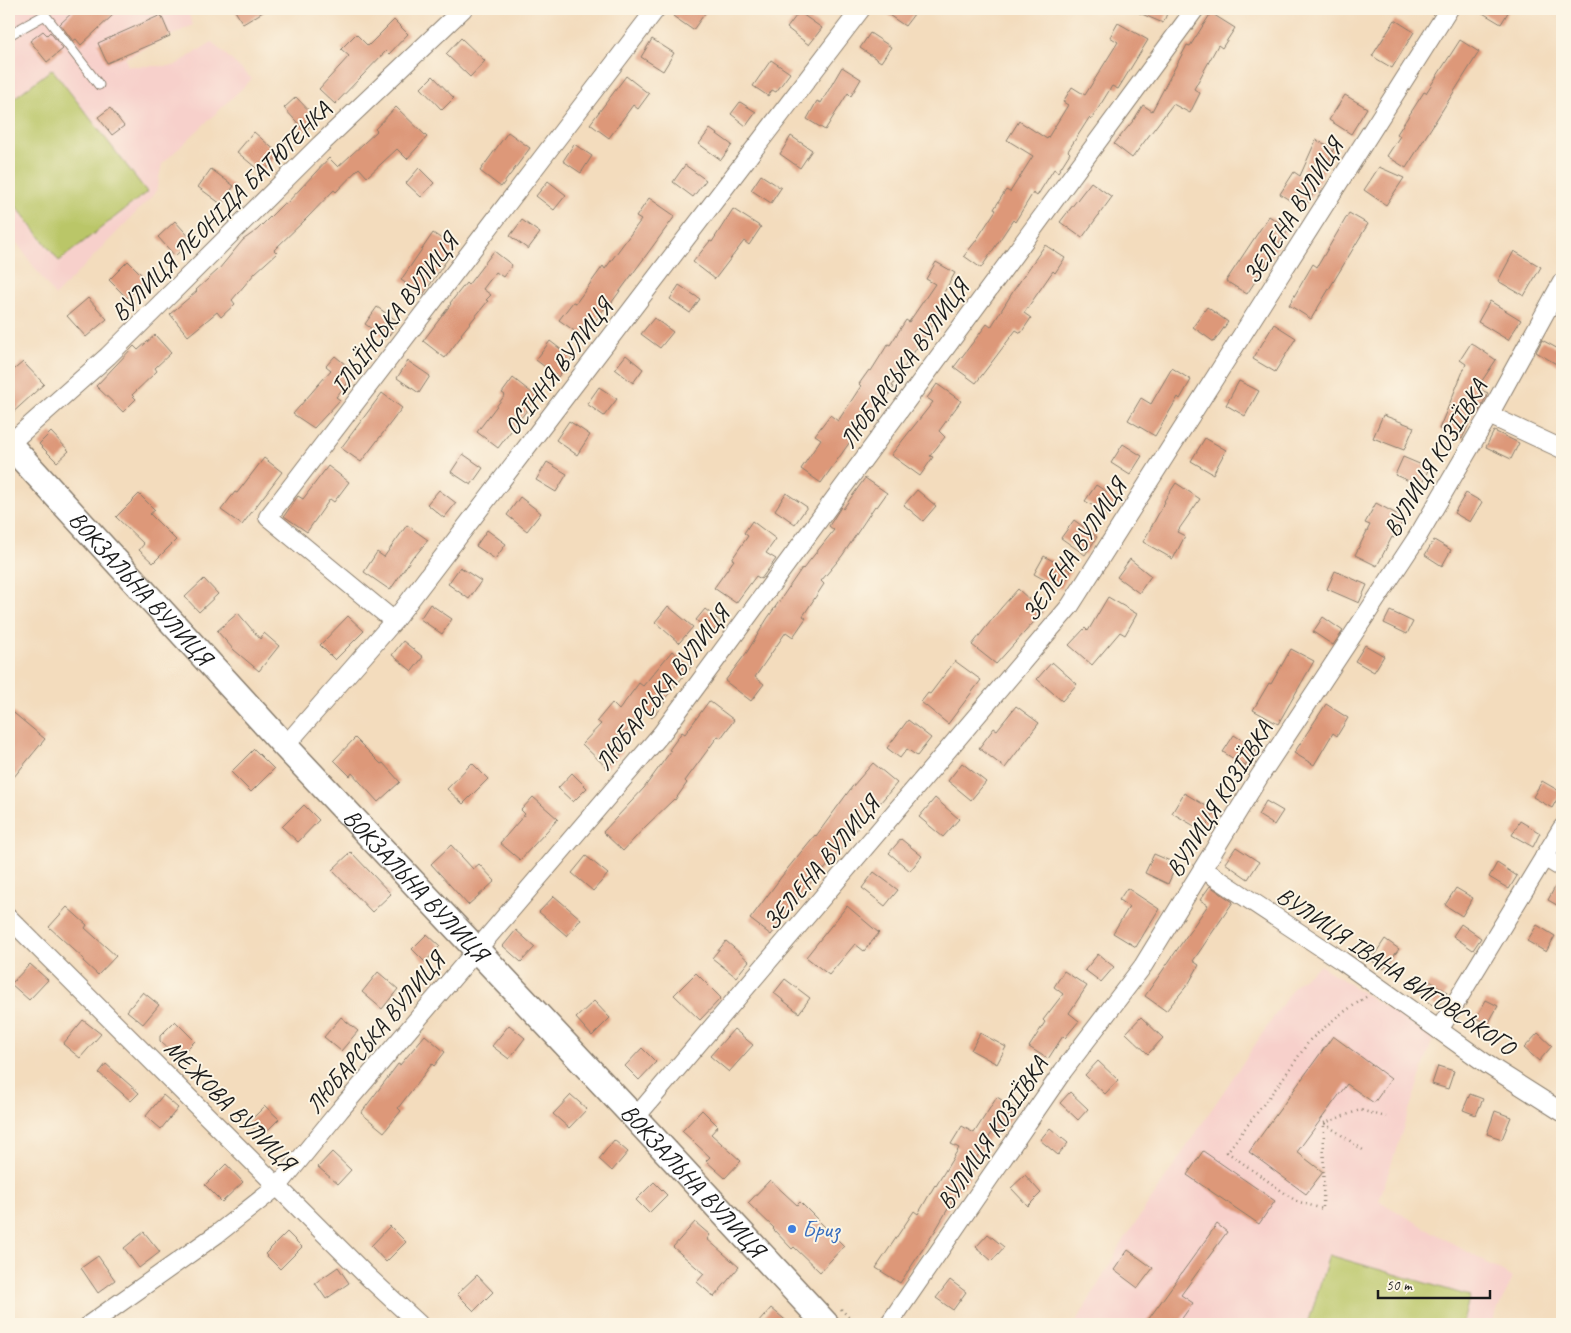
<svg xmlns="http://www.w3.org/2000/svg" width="1571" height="1333" viewBox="0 0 1571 1333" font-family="Caveat,sans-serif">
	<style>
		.built { fill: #f7d0cb }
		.green { fill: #bac668; stroke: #6b7142 }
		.building { fill: #dd9879 }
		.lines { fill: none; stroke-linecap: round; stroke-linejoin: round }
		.lane-casing { stroke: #887c6c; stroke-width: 11 }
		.street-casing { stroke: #887c6c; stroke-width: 20 }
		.secondary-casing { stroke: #887c6c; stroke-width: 28 }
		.path { stroke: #887c6c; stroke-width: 2.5; stroke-dasharray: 1 4; stroke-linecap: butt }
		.lane { stroke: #fff; stroke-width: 9 }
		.street { stroke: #fff; stroke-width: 18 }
		.secondary { stroke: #fff; stroke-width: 25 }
		.shop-dot { fill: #3f7fe0; stroke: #fcf5e5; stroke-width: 2 }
		.labels { text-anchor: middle; stroke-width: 4; stroke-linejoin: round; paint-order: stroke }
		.street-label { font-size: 24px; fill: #1c1c1c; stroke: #fcf5e5 }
		.shop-label { font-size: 24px; fill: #366cbe; stroke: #fcf5e5; text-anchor: start }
	</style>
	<rect width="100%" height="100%" fill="#fcf5e5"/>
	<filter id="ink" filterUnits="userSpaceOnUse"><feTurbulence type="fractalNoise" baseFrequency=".02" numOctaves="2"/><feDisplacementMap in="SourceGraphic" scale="10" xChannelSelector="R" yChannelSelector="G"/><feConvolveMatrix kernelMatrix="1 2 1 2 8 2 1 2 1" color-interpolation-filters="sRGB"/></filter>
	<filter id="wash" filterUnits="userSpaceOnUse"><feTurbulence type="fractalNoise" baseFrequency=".0096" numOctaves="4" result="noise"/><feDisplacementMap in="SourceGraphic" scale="20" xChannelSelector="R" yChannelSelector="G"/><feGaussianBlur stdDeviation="1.12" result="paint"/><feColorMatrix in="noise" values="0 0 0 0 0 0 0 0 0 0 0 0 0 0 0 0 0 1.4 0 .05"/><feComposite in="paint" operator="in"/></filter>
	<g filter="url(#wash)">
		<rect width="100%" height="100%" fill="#f3dcbd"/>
		<g class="built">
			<polygon points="9,9 187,9 193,25 125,58 128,66 174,66 212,42 252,79 162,164 156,192 55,296 9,232"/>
			<polygon points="1320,965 1433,1038 1379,1201 1513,1278 1491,1324 1075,1324 1124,1240 1295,985"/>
		</g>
		<g class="green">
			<polygon points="52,69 147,192 59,261 9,197 9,102"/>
			<polygon points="1329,1255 1470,1296 1462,1324 1308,1324"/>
		</g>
		<g id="blocks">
			<g class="building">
				<polygon points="76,9 108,9 113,15 81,45 76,39 73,41 60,24"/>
				<polygon points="234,9 268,9 243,24"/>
				<polygon points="678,9 708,9 693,30 673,16"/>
				<polygon points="880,9 918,9 905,26"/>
				<polygon points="1130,9 1169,9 1163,23"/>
				<polygon points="1476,9 1510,9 1501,24"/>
				<polygon points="799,12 822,28 809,45 787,28"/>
				<polygon points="1211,13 1235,28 1222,48 1218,45 1194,89 1200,93 1190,113 1173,104 1132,158 1114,144 1133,121 1143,105 1152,111 1187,45 1190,46"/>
				<polygon points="161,15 170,36 107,63 98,43"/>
				<polygon points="394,20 408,34 389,54 386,51 335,104 319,89 349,56 341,49 356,34 368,46"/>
				<polygon points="1395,20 1414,32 1392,68 1372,56"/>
				<polygon points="1118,23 1148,40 1118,89 1112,86 1091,120 1089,118 1068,151 1070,153 1058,172 1054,169 1037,196 1033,193 1015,222 1013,220 981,268 964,256 975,242 996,210 994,209 1006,190 1010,192 1033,156 1007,140 1019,121 1047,139 1068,105 1063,102 1072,87 1085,95 1118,42 1110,37"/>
				<polygon points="43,31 47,35 50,32 63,49 47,62 30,41"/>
				<polygon points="870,33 891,47 881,62 860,48"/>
				<polygon points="461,38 485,61 470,77 446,54"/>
				<polygon points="652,39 674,53 663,71 641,57"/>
				<polygon points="1460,40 1479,52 1406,168 1387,156 1400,136 1397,134 1424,92 1426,93"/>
				<polygon points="771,60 790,73 776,92 772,90 768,96 753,86"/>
				<polygon points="842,67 861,79 851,96 848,93 825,130 807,119 817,101 821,103"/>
				<polygon points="433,76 454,98 442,110 421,88"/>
				<polygon points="626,76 649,94 638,109 633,105 609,138 590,124"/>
				<polygon points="1345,95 1367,108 1351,134 1329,120"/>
				<polygon points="296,97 317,119 305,131 284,108"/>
				<polygon points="740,102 756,112 746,126 731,114"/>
				<polygon points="396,107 427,137 407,159 397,149 367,177 359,168 336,192 334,190 307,218 274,250 277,253 255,273 232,300 235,304 221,317 217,312 188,336 170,314 197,291 196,290 219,269 243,240 257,230 284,203 286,204 329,158 338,167 377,131 375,129"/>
				<polygon points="110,108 124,126 112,135 98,117"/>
				<polygon points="710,129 732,145 721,160 699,144"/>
				<polygon points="254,132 279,154 262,173 237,152"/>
				<polygon points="508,132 530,148 501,187 480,171"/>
				<polygon points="791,136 812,150 800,168 780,154"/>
				<polygon points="1316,140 1334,148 1317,186 1318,187 1303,209 1280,194 1294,172 1300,176"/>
				<polygon points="574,144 592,156 581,173 563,161"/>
				<polygon points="685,165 706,180 693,197 673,182"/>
				<polygon points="1379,167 1404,178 1386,205 1364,190"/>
				<polygon points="419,168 434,183 421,197 406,183"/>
				<polygon points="211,169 234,186 221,204 198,187"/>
				<polygon points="761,175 781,188 771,203 751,190"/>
				<polygon points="548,181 566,195 554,210 536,196"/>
				<polygon points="1091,182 1112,197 1082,238 1060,222"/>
				<polygon points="649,198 675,216 609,306 607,305 583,337 559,320 573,302 576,303 603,266 605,269 641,220 636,217"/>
				<polygon points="733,209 761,227 749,245 744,241 715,279 693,262 710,241 712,242"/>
				<polygon points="1349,213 1368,224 1311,319 1289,305 1313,264 1317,267"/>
				<polygon points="1269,216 1289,229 1247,294 1226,281"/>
				<polygon points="522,220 540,233 528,249 510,236"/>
				<polygon points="175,221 192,240 175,256 158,237"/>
				<polygon points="433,233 455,248 423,295 401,280"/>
				<polygon points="1045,245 1065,258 1055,273 1053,271 1024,313 1031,318 1021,333 1016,330 976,383 954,367 987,324 991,327 1014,290"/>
				<polygon points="494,251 512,265 503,277 496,272 483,289 491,295 486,300 488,301 461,334 462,335 445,358 423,341 451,304 450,303 466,283 468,285"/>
				<polygon points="1514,251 1541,267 1524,296 1498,281"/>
				<polygon points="128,261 146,279 127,298 109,280"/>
				<polygon points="936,262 955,273 939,301 948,307 937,324 935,322 918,346 892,386 894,387 884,402 882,400 867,423 864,422 821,483 801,469 821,439 815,435 830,415 838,421 861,386 859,384 869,370 871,371 888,344 890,345 906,320 909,322 935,284 926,279"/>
				<polygon points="679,285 700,299 690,313 670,299"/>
				<polygon points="88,298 107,319 86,337 67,316"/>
				<polygon points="1490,301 1521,320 1508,340 1478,322"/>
				<polygon points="377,307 399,322 386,339 365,324"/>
				<polygon points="1207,307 1228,322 1214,342 1193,327"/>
				<polygon points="654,318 673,332 660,348 641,334"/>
				<polygon points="1274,324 1296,338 1275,372 1253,359"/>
				<polygon points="155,335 171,353 155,368 157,371 132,395 136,399 123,412 96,386 134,346 138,350"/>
				<polygon points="1542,340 1562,351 1562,358 1558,365 1536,352"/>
				<polygon points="550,341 572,358 558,377 536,360"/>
				<polygon points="1471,343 1496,360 1477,388 1488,393 1479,411 1475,409 1462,439 1439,429 1466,364 1460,360"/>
				<polygon points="626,355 643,369 633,383 615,369"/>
				<polygon points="335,356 356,373 336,397 340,400 314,428 293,414 331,370 326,366"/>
				<polygon points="408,361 430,376 419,393 397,378"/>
				<polygon points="23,362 44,384 9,416 9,374"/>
				<polygon points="1172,368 1191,380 1180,399 1178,397 1155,436 1128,420 1141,398 1151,404"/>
				<polygon points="513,378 537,397 498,448 477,432 505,395 502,393"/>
				<polygon points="1239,381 1259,391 1245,416 1226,405"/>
				<polygon points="937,384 961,401 939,431 945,437 930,456 933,457 920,476 891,455 933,402 927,398"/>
				<polygon points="599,387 617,399 604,416 587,404"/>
				<polygon points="382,393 402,408 361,462 341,448"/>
				<polygon points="1383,415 1414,427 1404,450 1373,438"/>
				<polygon points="569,421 590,435 577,455 556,440"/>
				<polygon points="1494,431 1519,443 1511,459 1486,447"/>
				<polygon points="51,432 69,451 57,462 39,444"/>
				<polygon points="1205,438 1226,450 1213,474 1191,461"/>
				<polygon points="1123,444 1142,456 1130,475 1111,463"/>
				<polygon points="463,454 483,468 471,485 451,472"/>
				<polygon points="1403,457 1429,468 1421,486 1395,475"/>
				<polygon points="264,458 282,472 242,525 221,510 235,492 237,493"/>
				<polygon points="547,462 567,474 556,492 536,480"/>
				<polygon points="328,466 349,482 334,502 330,499 307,532 284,516 298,496 303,499"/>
				<polygon points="865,478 887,493 877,507 875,506 842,556 821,581 824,584 803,616 806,618 793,637 786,632 755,677 764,684 751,701 725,681 747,652 767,619 802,568 803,569 834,530 829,526 841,507 843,509"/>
				<polygon points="1176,483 1200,499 1177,532 1185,536 1173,559 1143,542 1165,502 1164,501"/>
				<polygon points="1096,485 1118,499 1108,515 1085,501"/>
				<polygon points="439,490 456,503 444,518 427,504"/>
				<polygon points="917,490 936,506 923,521 904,505"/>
				<polygon points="786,493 807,507 795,524 775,510"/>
				<polygon points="1466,493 1482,502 1470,522 1454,513"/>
				<polygon points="139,494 155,510 150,514 176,540 153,563 139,550 144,544 116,517"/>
				<polygon points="520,497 541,513 527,531 507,515"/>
				<polygon points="1376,503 1404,518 1394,538 1392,537 1377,566 1355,555 1370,525 1365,523"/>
				<polygon points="1074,520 1097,537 1085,555 1061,538"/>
				<polygon points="752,521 776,539 766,553 776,559 761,579 756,576 736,603 714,588 734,560 732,559 748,536 744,533"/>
				<polygon points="407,525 428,540 415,556 414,555 390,590 364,572 377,552 384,557"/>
				<polygon points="487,530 506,544 495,559 476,546"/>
				<polygon points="1434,540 1451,550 1442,566 1425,555"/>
				<polygon points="1044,556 1071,571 1061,589 1034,574"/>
				<polygon points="1130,559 1151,576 1139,593 1117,577"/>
				<polygon points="460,567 481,581 469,599 448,584"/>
				<polygon points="1335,571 1367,585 1359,603 1327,589"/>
				<polygon points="204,579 218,594 199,612 185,597"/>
				<polygon points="1018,589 1043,612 996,664 972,645 1001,608"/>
				<polygon points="1108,597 1137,614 1125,635 1120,632 1092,665 1069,645 1085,628 1088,631"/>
				<polygon points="430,604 452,619 442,634 420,619"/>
				<polygon points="668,606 693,627 679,643 655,622"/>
				<polygon points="705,609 721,622 712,633 696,620"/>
				<polygon points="1390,611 1413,622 1407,634 1384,623"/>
				<polygon points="238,613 260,639 264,633 279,646 259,671 234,650 217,631"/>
				<polygon points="348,616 364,631 335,660 320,645"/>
				<polygon points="1323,617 1343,631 1333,645 1313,632"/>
				<polygon points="403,641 423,657 412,671 392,655"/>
				<polygon points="1365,645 1384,656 1374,672 1355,661"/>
				<polygon points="1291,649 1314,661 1278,724 1253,710 1269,683 1271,684"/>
				<polygon points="672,651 691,667 663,701 665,702 652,718 644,711 615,744 623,752 607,768 582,744 601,724 597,721 612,703 619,710 639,683 643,686"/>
				<polygon points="955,661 981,680 948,724 921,702 928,693 930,694"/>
				<polygon points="1052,662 1077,684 1062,701 1037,679"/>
				<polygon points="709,701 734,720 721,738 718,736 685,781 687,783 675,800 674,799 645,827 623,851 603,832 644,788 671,751 669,750 682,732 685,734"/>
				<polygon points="1326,704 1348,718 1337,736 1333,733 1314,765 1294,753"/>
				<polygon points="1016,706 1039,723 1005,768 979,748 994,728 997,730"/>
				<polygon points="9,709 45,739 9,783"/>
				<polygon points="908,720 931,738 917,756 907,749 900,758 887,748"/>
				<polygon points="1234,735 1256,749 1245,766 1223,752"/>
				<polygon points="355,738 381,764 383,763 400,782 378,802 352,773 350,776 334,760"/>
				<polygon points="254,749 274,769 251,792 231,772"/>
				<polygon points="472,763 488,779 463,804 447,789"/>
				<polygon points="873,763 897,783 880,803 877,801 852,836 824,870 822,868 771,935 750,919 788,868 815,835 816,836 852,787"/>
				<polygon points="962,763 986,782 971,800 948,781"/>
				<polygon points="572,773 587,788 573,802 558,788"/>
				<polygon points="1542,781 1561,792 1552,808 1533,797"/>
				<polygon points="1184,793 1215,811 1203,831 1172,813"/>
				<polygon points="533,797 558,819 520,860 500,843 525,814 521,810"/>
				<polygon points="935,798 959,819 943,837 919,817"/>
				<polygon points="1266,801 1283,811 1274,825 1258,815"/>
				<polygon points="304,805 319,820 298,842 282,827"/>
				<polygon points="1520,821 1540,833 1533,847 1512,835"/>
				<polygon points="901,839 922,856 910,871 889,853"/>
				<polygon points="451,845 473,869 479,864 495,881 468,905 431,864"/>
				<polygon points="1236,847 1259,862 1248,879 1225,863"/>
				<polygon points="351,852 391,894 372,912 332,870"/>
				<polygon points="1154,854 1177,864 1168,884 1145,873"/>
				<polygon points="586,856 608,874 593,891 572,873"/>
				<polygon points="1497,863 1517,876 1509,889 1489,877"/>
				<polygon points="874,872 898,890 885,906 862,888"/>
				<polygon points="1560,878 1562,879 1562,908 1548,900"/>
				<polygon points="1210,886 1233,902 1193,961 1199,965 1189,983 1166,1011 1145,996 1208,905 1200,900"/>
				<polygon points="1127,888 1159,909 1136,947 1113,933 1129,907 1119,900"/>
				<polygon points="1456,888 1473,898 1462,916 1445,905"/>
				<polygon points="554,896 581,919 567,936 539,912"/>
				<polygon points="847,906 879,933 864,951 855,944 829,975 806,957"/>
				<polygon points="67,907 87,925 85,928 116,956 98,975 83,961 84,959 49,927"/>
				<polygon points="1461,924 1481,938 1473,950 1453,936"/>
				<polygon points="1537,925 1555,936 1546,952 1527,941"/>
				<polygon points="516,930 535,947 521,962 503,946"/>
				<polygon points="427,934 440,946 425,962 412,949"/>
				<polygon points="1385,939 1399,949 1384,969 1371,960"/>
				<polygon points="726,941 749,961 736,977 712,958"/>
				<polygon points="1098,954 1114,967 1101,982 1085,970"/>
				<polygon points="30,964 48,980 29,1000 11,984"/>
				<polygon points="1064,971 1087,986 1069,1013 1079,1021 1065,1038 1063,1036 1048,1059 1029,1047 1045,1022 1043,1020 1063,994 1054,987"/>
				<polygon points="378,972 398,989 382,1009 362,992"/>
				<polygon points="696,973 721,998 700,1020 674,995"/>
				<polygon points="785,979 810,998 799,1013 774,993"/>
				<polygon points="1430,981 1447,992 1437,1008 1420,997"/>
				<polygon points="143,992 159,1005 143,1024 127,1011"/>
				<polygon points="1486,1000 1498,1006 1488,1024 1476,1018"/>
				<polygon points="594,1001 610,1018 592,1036 576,1018"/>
				<polygon points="341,1017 358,1031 341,1051 324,1037"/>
				<polygon points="1141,1017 1163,1038 1148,1054 1126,1033"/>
				<polygon points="83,1020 101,1034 80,1058 63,1044"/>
				<polygon points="175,1021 195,1041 178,1058 160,1041 160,1036"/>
				<polygon points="509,1025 525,1038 509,1059 492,1046"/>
				<polygon points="734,1029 753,1045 729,1072 710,1056"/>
				<polygon points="980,1033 1006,1047 997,1064 971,1050"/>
				<polygon points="1538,1033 1552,1046 1539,1061 1524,1048"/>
				<polygon points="425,1035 445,1052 434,1066 432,1064 398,1108 401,1111 384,1132 361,1113 398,1064 400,1065"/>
				<polygon points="1333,1036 1391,1079 1374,1103 1347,1084 1297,1152 1323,1172 1306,1194 1249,1152"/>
				<polygon points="642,1048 656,1062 639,1080 625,1066"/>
				<polygon points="1098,1061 1118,1080 1105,1094 1085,1075"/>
				<polygon points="106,1064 139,1093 131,1101 99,1073"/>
				<polygon points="1438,1066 1454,1071 1448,1089 1432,1084"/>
				<polygon points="1070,1092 1088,1109 1078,1120 1060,1103"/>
				<polygon points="1470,1094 1483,1099 1476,1115 1463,1110"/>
				<polygon points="163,1095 178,1108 161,1129 146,1116"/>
				<polygon points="571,1095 587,1109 569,1128 553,1114"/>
				<polygon points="997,1097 1016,1109 1000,1133 994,1129 970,1169 973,1171 964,1187 962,1185 935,1231 900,1283 876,1268 914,1211 918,1214 935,1185 936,1186 959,1148 951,1144 962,1126 974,1133"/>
				<polygon points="265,1106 279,1119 262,1136 248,1123"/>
				<polygon points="702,1110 718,1126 711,1134 741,1161 725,1178 706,1161 710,1157 682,1131"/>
				<polygon points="1495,1111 1511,1117 1502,1139 1487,1134"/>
				<polygon points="1050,1128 1068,1143 1058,1155 1040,1140"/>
				<polygon points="614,1140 628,1152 612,1171 599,1159"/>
				<polygon points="1203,1151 1275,1201 1259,1224 1187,1175"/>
				<polygon points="332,1152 351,1170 338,1184 318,1167"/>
				<polygon points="226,1164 243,1182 222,1202 205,1185"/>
				<polygon points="1025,1175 1041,1193 1028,1206 1011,1188"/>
				<polygon points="770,1180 797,1205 800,1202 844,1246 820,1272 794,1247 792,1249 773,1229 774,1228 748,1203"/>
				<polygon points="654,1182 667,1195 649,1213 636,1200"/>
				<polygon points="695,1222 710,1235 707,1239 739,1267 714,1297 697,1282 704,1274 673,1247"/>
				<polygon points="1217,1224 1227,1232 1181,1295 1193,1303 1178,1324 1145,1324"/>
				<polygon points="390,1226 406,1242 386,1262 371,1246"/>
				<polygon points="144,1232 160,1252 139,1268 124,1248"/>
				<polygon points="287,1232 302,1247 280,1269 265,1254"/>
				<polygon points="988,1234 1004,1247 992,1261 976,1247"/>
				<polygon points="1128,1250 1153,1268 1138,1288 1114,1270"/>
				<polygon points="98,1256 115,1280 98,1293 81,1268"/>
				<polygon points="338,1267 349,1283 326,1299 315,1283"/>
				<polygon points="477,1275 493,1292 474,1311 457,1294"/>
				<polygon points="950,1280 966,1292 953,1310 936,1298"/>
				<polygon points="771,1308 790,1324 757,1324"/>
			</g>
		</g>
	</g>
	<g filter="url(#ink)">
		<use href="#blocks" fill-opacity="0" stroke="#887c6c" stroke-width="1"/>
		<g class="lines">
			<defs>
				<polyline id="lane" points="9,35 45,15 99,85"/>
				<g id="street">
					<polyline points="1489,415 1562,449"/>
					<polyline points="9,444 108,356 320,145 463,9"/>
					<polyline points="394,621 268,517 656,9"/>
					<polyline points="285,746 394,621 861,9"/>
					<polyline points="1544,857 1562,868"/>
					<polyline points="1203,869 1342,961 1488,1065 1562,1112"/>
					<polyline points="9,918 365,1274 419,1324"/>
					<polyline points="1439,1030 1562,828"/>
					<polyline points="635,1118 1070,606 1449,9"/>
					<polyline points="90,1324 217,1234 278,1186 340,1110 662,733 1195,9"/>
					<polyline points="889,1324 1063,1071 1143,966 1259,777 1418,536 1489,415 1562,282"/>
				</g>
				<g id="secondary">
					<path id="s1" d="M9 444 285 746 635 1118 826 1324"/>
				</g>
			</defs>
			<use href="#lane" class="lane-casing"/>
			<use href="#street" class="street-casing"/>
			<use href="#secondary" class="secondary-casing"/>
			<g class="path">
				<polyline points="1366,997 1338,1016 1310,1040 1279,1084 1227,1152 1296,1201 1323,1209 1324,1123 1366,1152"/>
				<polyline points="1324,1123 1360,1110 1386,1117"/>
				<polyline points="841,1309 855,1324"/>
			</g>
			<use href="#lane" class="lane"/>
			<use href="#street" class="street"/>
			<use href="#secondary" class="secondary"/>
		</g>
	</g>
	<circle class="shop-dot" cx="792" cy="1229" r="5"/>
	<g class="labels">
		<g class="street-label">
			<text transform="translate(221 211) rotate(-45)" y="8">ВУЛИЦЯ ЛЕОНІДА БАТЮТЕНКА</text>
			<text transform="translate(1293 211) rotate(-58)" y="8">ЗЕЛЕНА ВУЛИЦЯ</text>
			<text transform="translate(394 314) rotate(-53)" y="8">ІЛЬЇНСЬКА ВУЛИЦЯ</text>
			<text transform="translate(904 364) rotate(-54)" y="8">ЛЮБАРСЬКА ВУЛИЦЯ</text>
			<text transform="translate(558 367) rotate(-53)" y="8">ОСІННЯ ВУЛИЦЯ</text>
			<text transform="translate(1435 458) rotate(-59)" y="8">ВУЛИЦЯ КОЗІЇВКА</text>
			<text transform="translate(1074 550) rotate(-56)" y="8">ЗЕЛЕНА ВУЛИЦЯ</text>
			<text dy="8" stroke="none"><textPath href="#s1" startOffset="195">ВОКЗАЛЬНА ВУЛИЦЯ</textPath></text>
			<text transform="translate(662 688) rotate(-52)" y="8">ЛЮБАРСЬКА ВУЛИЦЯ</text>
			<text transform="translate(1219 799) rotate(-58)" y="8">ВУЛИЦЯ КОЗІЇВКА</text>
			<text transform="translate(821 863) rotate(-50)" y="8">ЗЕЛЕНА ВУЛИЦЯ</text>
			<text dy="8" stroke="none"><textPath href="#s1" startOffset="600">ВОКЗАЛЬНА ВУЛИЦЯ</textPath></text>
			<text transform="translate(1396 971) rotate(34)" y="8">ВУЛИЦЯ ІВАНА ВИГОВСЬКОГО</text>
			<text transform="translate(375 1033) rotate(-50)" y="8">ЛЮБАРСЬКА ВУЛИЦЯ</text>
			<text transform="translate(230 1105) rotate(45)" y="8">МЕЖОВА ВУЛИЦЯ</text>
			<text transform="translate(992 1133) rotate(-56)" y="8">ВУЛИЦЯ КОЗІЇВКА</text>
			<text dy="8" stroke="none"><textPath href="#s1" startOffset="1005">ВОКЗАЛЬНА ВУЛИЦЯ</textPath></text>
		</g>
		<g class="shop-label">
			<text x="802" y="1237">Бриз</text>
		</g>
	</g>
	<rect width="1571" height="1333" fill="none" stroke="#fcf5e5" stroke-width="30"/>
	<path d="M1378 1290v8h112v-8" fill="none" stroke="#1c1c1c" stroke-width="2.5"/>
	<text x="1386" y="1290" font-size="15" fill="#1c1c1c" stroke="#fcf5e5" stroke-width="4" paint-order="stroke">50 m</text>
</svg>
